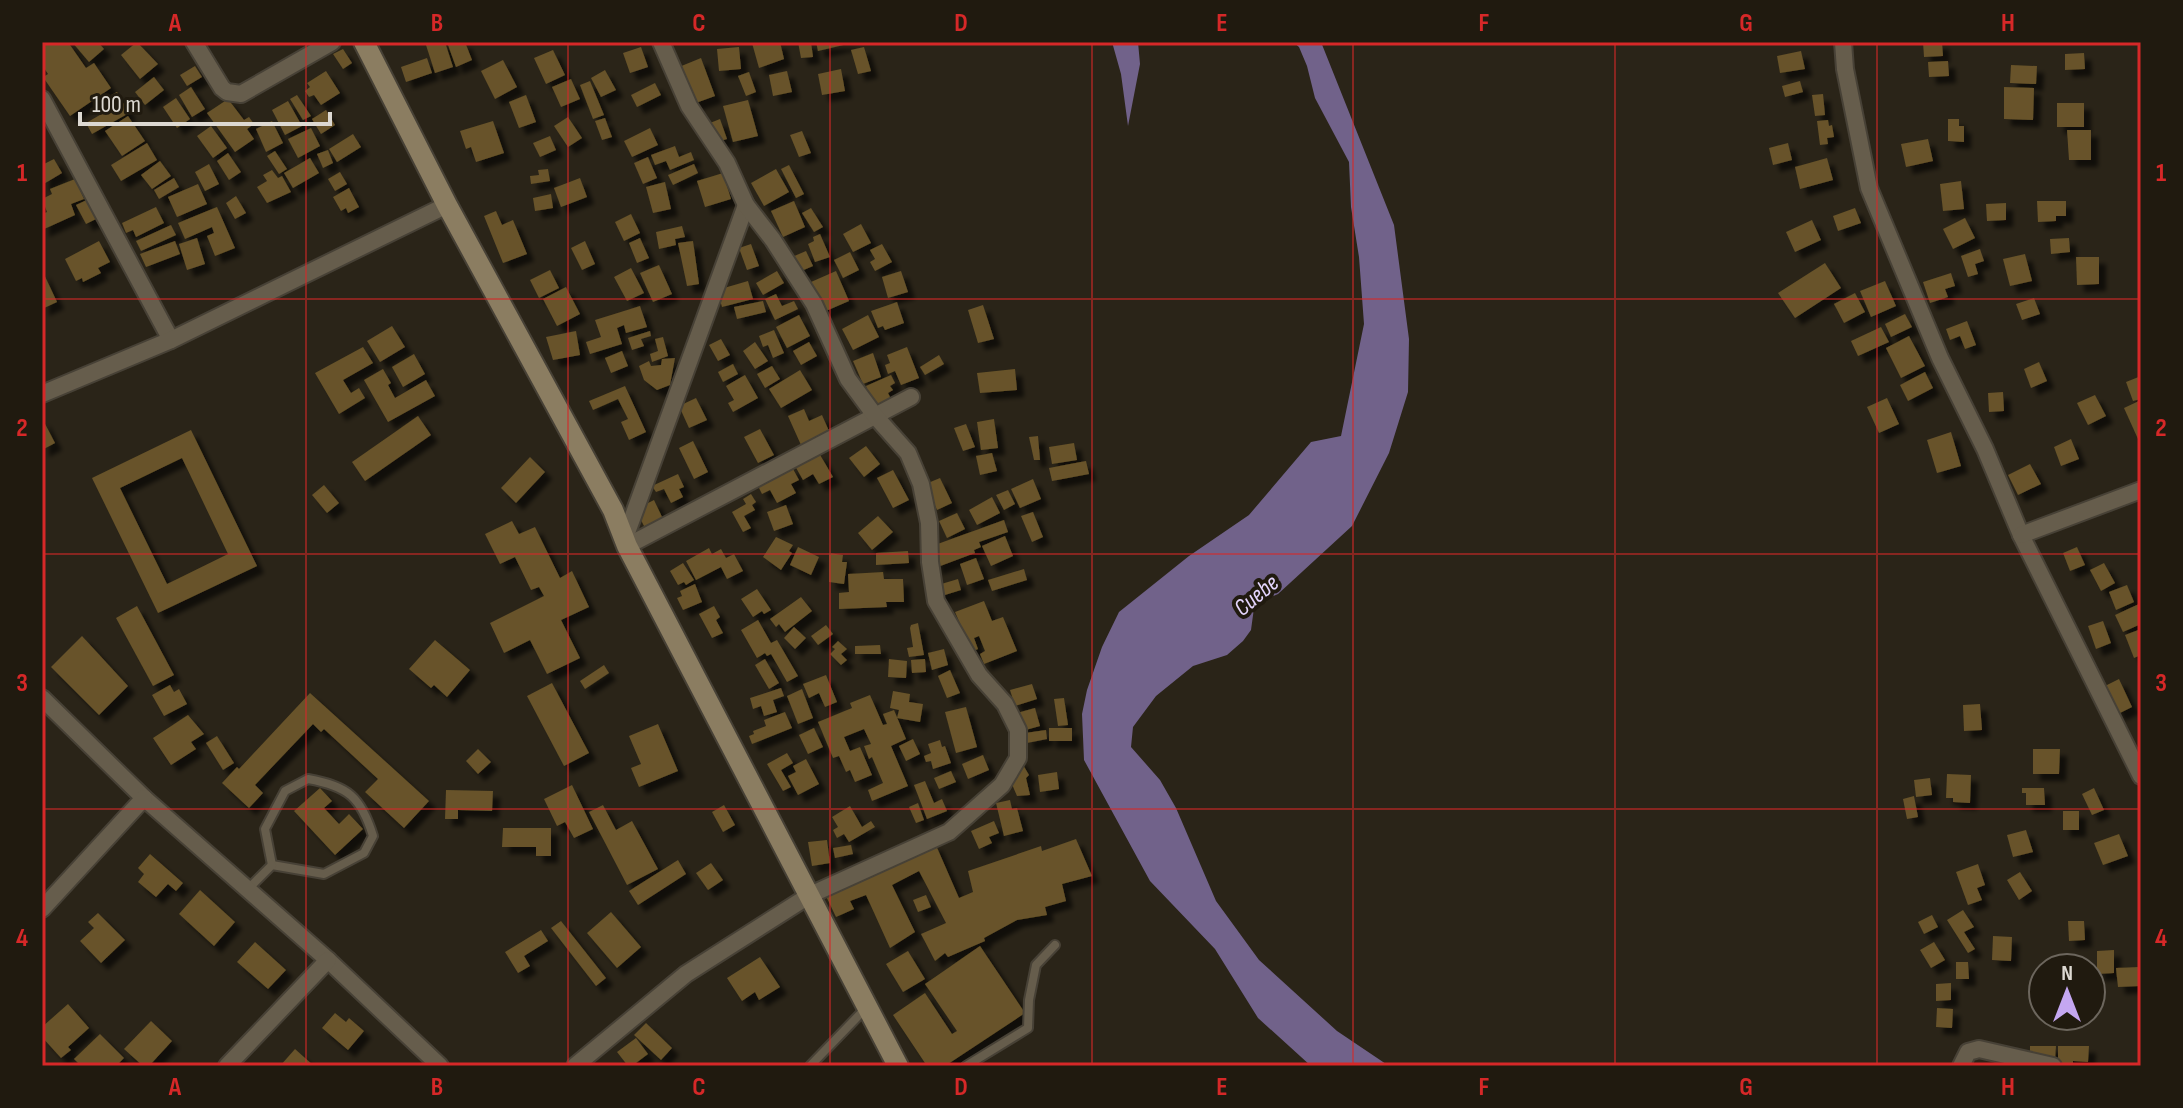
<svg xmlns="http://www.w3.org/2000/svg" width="2183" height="1108" viewBox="0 0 2183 1108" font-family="'Sofia Sans Condensed',sans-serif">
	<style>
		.water { fill: #71628a }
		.building { fill: #675329; fill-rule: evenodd; filter: url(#shadow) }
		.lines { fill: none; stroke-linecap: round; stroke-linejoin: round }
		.lane-casing { stroke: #474136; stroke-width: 12 }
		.street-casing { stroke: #474136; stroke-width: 20 }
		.secondary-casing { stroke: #474136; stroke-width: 24 }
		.lane { stroke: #665d4c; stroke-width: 8 }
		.street { stroke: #665d4c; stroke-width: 16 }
		.secondary { stroke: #8b7d61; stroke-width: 20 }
		.grid { fill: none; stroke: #d62828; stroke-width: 2; stroke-opacity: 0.55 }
		.labels { text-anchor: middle; stroke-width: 8; stroke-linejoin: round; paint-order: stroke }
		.water-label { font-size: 24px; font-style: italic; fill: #e5d6fe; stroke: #201a0f }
		.neatline { fill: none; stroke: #d62828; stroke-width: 3 }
		.grid-label { font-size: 26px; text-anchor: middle; font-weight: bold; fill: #d62828 }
	</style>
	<defs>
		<filter id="shadow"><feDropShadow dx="7" dy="7" stdDeviation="2" flood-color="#0009"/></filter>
	</defs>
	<rect width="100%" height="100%" fill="#2a2418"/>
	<g class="water">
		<polygon points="1112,42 1138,42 1140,64 1128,126 1121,74"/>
		<polygon points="1293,42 1321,42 1394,225 1409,339 1408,392 1389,453 1352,526 1278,594 1262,601 1254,608 1251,630 1243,641 1227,655 1193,666 1156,696 1133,727 1131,747 1160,780 1176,808 1216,901 1259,960 1337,1031 1389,1066 1311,1066 1258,1018 1215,949 1150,881 1084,760 1082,714 1087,690 1102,647 1119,612 1189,556 1249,515 1311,442 1341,436 1364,324 1359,257 1351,207 1349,162 1315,98 1307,66 1299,47"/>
	</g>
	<g class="building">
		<polygon points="42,42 68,42 86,68 94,63 111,88 70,116 43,77 48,74 42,65"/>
		<polygon points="72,42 98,42 104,49 89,62"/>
		<polygon points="137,42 158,64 140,79 121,55"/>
		<polygon points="425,42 445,42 453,67 435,73"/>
		<polygon points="455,42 465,42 472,60 456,67 448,45"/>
		<polygon points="780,42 784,59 759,68 752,43"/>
		<polygon points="798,42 811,42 813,57 801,58"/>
		<polygon points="816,42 851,42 852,43 818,51"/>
		<polygon points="1923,42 1942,42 1943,56 1924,57"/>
		<polygon points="641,47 648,67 630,73 623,53"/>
		<polygon points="739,47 741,69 719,71 717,49"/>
		<polygon points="864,47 871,71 858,74 851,50"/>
		<polygon points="343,49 352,63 343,69 333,54"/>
		<polygon points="553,50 565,75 546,84 534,58"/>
		<polygon points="1801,51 1805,69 1780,73 1777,56"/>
		<polygon points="2084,53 2085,69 2065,70 2065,54"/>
		<polygon points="427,58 432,73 406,82 401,67"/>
		<polygon points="701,58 715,96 693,104 679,67"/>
		<polygon points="503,60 517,87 495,99 481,71"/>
		<polygon points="1948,61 1949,76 1929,77 1928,62"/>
		<polygon points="2011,65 2037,66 2036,84 2010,83"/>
		<polygon points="195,66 202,77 187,86 180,75"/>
		<polygon points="841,69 845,91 822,95 818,74"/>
		<polygon points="605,70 616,90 601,97 591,78"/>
		<polygon points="326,71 340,93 321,105 314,95 309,97 305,91 310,87 307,83"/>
		<polygon points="787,71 792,92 773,96 769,75"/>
		<polygon points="749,72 756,92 746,96 738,76"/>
		<polygon points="154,77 164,90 145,105 135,92"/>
		<polygon points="571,79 580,99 561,107 552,87"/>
		<polygon points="590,81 604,115 593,119 580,85"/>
		<polygon points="1800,81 1803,92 1785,97 1782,86"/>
		<polygon points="655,83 661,95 637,107 631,95"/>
		<polygon points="191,87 205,109 192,117 179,95"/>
		<polygon points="2004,87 2034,88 2033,120 2004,119"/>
		<polygon points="117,92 129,113 92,134 86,123 112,108 106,98"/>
		<polygon points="1823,94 1825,115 1815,116 1812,95"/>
		<polygon points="297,95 311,116 303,120 290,99"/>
		<polygon points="526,95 536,122 519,128 509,102"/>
		<polygon points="176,98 190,119 177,128 163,107"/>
		<polygon points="228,99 244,120 249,117 254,124 247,129 254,139 235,152 207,113"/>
		<polygon points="748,100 758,136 733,142 723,106"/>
		<polygon points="288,101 302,126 285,135 272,110"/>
		<rect x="2057" y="103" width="27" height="24"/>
		<polygon points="326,110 335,125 321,134 312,119"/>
		<polygon points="128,116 145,141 122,156 105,131"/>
		<polygon points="568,117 582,138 568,147 554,126"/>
		<polygon points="605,118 612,137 602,140 595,121"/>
		<polygon points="720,119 727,139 717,142 710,123"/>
		<polygon points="1948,119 1959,119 1959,126 1964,126 1964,142 1948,141"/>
		<polygon points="1828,120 1829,126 1832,125 1834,137 1827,138 1828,144 1820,145 1817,121"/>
		<polygon points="272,121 283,143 266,152 256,129"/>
		<polygon points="493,121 504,153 476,162 471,147 466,149 460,131"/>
		<polygon points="211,126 227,148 213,158 197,136"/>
		<polygon points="311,128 320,146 298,158 288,139"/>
		<polygon points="650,128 658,145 632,157 624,141"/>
		<polygon points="2067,130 2091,130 2091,160 2069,160"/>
		<polygon points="802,131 811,153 799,157 790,135"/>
		<polygon points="353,134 361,147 337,162 329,149"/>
		<polygon points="550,136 556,150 540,157 533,143"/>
		<polygon points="1928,139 1933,161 1906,167 1901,144"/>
		<polygon points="147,143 157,160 121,181 111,165"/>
		<polygon points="1788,143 1792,160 1773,165 1769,148"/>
		<polygon points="675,146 679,157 691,152 694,160 670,170 666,161 655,165 651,155"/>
		<polygon points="328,150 333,163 323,168 317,154"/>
		<polygon points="275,151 287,169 279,174 267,156"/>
		<polygon points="228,153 241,172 229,180 217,161"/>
		<polygon points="648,157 657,178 643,184 634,163"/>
		<polygon points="310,158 319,173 293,188 284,173"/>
		<polygon points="1827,158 1833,180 1800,189 1795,167"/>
		<polygon points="54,159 62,173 42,185 42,165"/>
		<polygon points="160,161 171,176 152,189 141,175"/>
		<polygon points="209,164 219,184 205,191 195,172"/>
		<polygon points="694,164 698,173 673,185 668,175"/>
		<polygon points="789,165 804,194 796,198 781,169"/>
		<polygon points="548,169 550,181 531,184 530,176 539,175 538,170"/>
		<polygon points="776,169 789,192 764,206 751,183"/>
		<polygon points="272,170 278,178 282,176 291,192 267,203 257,187 267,181 263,175"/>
		<polygon points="340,172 347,184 335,191 328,179"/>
		<polygon points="723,173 731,199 705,207 697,181"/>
		<polygon points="174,178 179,187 159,199 154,190"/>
		<polygon points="580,178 587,197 561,207 554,188"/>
		<polygon points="75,179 84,199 71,204 75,215 42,230 42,214 47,212 42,199 52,194 50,189"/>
		<polygon points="1961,181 1964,209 1943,211 1940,184"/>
		<polygon points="665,182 671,209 653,213 646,187"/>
		<polygon points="198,184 207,204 177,217 168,197"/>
		<polygon points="349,188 359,207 348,213 346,208 341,211 333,197"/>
		<polygon points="551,194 553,208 535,211 533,198"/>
		<polygon points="236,196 246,213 235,219 226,203"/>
		<polygon points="91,198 100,217 86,224 76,205"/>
		<polygon points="794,201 805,227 783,237 771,211"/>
		<polygon points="2037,201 2066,201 2066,216 2056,216 2056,221 2038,222"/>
		<polygon points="2006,203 2006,220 1987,221 1986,204"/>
		<polygon points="156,207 164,223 136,237 133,230 126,233 122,223"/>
		<polygon points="217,207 235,248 215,256 207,236 214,233 212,227 185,239 178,223"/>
		<polygon points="811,208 823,227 814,232 802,213"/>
		<polygon points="1855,208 1861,223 1838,231 1833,216"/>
		<polygon points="496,211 502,225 513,220 527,254 503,263 484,216"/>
		<polygon points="631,214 640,233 624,241 615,222"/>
		<polygon points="1965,218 1975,238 1953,249 1943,229"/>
		<polygon points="1812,220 1821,240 1795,252 1786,232"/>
		<polygon points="861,224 871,243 853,252 843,234"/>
		<polygon points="171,225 176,235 141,251 136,241"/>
		<polygon points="682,226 685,237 675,239 676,245 659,249 656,232"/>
		<polygon points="820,234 830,257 815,262 808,244 814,241 813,237"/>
		<polygon points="197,238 205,264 187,270 179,244"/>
		<polygon points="640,238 649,258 637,263 629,243"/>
		<polygon points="2069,238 2070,252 2051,254 2050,239"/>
		<polygon points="99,241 110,262 98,268 101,273 83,282 82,278 76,281 65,259"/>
		<polygon points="175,241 180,254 146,267 140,254"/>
		<polygon points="585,241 595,264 582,270 571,248"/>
		<polygon points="693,241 699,284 687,286 678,243"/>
		<polygon points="751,244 759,266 747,270 739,248"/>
		<polygon points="882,244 892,262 875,271 870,262 875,259 870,250"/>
		<polygon points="1980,249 1984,261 1975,264 1978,274 1968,277 1961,256"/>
		<polygon points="806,251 813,266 799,272 792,257"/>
		<polygon points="850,252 859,270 843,278 834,260"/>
		<polygon points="2025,254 2032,281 2010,286 2003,259"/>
		<polygon points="2076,257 2099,257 2099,284 2077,285"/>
		<polygon points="1825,263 1841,288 1795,318 1778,293"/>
		<polygon points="659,265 672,294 653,302 640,273"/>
		<polygon points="631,268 644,293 627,301 614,277"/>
		<polygon points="42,270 57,302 42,309"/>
		<polygon points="550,270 559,288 539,298 530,280"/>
		<polygon points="777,271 784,283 763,295 756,283"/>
		<polygon points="836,271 849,301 819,314 811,282"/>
		<polygon points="901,271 908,292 888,298 882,277"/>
		<polygon points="1951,273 1955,286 1945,289 1948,297 1930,303 1923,282"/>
		<polygon points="748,281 753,299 722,307 717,290"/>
		<polygon points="1885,281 1896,306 1871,317 1860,291"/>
		<polygon points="566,287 580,314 557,326 543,299"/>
		<polygon points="1855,293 1865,312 1844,323 1834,304"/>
		<polygon points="776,294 782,306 794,301 798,309 775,320 765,299"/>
		<polygon points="2034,298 2040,314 2022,320 2016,304"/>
		<polygon points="763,301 766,312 737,319 734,307"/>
		<polygon points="897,302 904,323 885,330 883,326 878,328 871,311"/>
		<polygon points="983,305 994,339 978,343 968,310"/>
		<polygon points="640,306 647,327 626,333 624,325 617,328 622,344 590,354 586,342 601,337 595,320"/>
		<polygon points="1905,314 1912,327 1891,337 1885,324"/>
		<polygon points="799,315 810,336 787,348 776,327"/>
		<polygon points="868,315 879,337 853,350 842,329"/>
		<polygon points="1967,321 1976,345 1965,349 1960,336 1950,340 1946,329"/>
		<polygon points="392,326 405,347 380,362 367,341"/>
		<polygon points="1881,327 1889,342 1858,356 1851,341"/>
		<polygon points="774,330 784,353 773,358 768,345 763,347 759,336"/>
		<polygon points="576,331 580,355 553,360 546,337"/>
		<polygon points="650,331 651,336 641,339 644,346 632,350 628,338"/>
		<polygon points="1909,336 1925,366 1901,378 1886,348"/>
		<polygon points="663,337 668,356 652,362 650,354 658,351 655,339"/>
		<polygon points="721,339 730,355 718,361 709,345"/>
		<polygon points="755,342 768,361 755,369 743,351"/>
		<polygon points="809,342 817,356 801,365 793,351"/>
		<polygon points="363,347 373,363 343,380 351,393 359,388 365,398 339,414 315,373"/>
		<polygon points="907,347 919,378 901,385 895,371 888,374 885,365 890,363 887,355"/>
		<polygon points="622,351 628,366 611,373 605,358"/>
		<polygon points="873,353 881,377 863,384 853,361"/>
		<polygon points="414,354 425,374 403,387 392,367"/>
		<polygon points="939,355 944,364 925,375 920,367"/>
		<polygon points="675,358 670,385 657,390 644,380 639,366 649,361 651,366 661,365 662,359"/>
		<polygon points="2039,362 2047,381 2031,388 2024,369"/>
		<polygon points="733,364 738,374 723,382 718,372"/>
		<polygon points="772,366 780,379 765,388 757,374"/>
		<polygon points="383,369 391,383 388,385 395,398 426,380 435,396 388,422 364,380"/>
		<polygon points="1015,369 1017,390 980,393 977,373"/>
		<polygon points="800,370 812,390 781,408 769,389"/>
		<polygon points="1925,372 1933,388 1908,401 1900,385"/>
		<polygon points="745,375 758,398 733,412 728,403 734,400 726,386"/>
		<polygon points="891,375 895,383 890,386 893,390 888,393 892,401 872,412 862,392 867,389 866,386"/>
		<polygon points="2141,376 2141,399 2133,401 2126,382"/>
		<polygon points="625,386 646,432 629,440 621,422 628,419 618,399 593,410 589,401"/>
		<polygon points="2003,392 2004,411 1989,412 1988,393"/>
		<polygon points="2095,395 2106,416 2088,425 2077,403"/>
		<polygon points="696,398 707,420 689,428 679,406"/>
		<polygon points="1887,398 1899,424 1879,433 1867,407"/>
		<polygon points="2141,400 2141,438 2138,439 2124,408"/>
		<polygon points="804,409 809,421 822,415 829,431 801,445 788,416"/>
		<polygon points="418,416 431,435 365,481 352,462"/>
		<polygon points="42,418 55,443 42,450"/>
		<polygon points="994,419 998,448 981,450 977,422"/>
		<polygon points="966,424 975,447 963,451 954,428"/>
		<polygon points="760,429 774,455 758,463 744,437"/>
		<path d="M191 430 257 566 158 613 92 478ZM182 458 228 554 167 584 120 488Z"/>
		<polygon points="1951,432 1961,466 1937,473 1927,440"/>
		<polygon points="1038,436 1040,460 1034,460 1029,437"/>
		<polygon points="2071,439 2079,459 2061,466 2054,447"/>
		<polygon points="693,441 708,472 694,479 679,448"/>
		<polygon points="1074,443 1077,460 1052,464 1049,447"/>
		<polygon points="866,446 880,464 864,477 849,458"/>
		<polygon points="819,453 833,477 819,484 813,474 803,480 795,466"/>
		<polygon points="992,453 997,471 980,475 976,456"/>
		<polygon points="530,457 545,472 516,503 501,488"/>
		<polygon points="1086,461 1089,474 1052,481 1049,468"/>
		<polygon points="2030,464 2041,484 2018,495 2008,475"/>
		<polygon points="792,467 799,480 791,484 796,493 777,503 770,490 762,494 758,486"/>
		<polygon points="893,470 909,500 893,508 877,478"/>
		<polygon points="678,474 684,487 679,489 683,497 671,503 664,489 656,492 652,486"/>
		<polygon points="940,478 952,503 937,510 928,490 928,483"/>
		<polygon points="1033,479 1041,499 1020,508 1011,489"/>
		<polygon points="324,485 339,503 327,513 312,495"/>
		<polygon points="1008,490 1015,504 1004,510 996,495"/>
		<polygon points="751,494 756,502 752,505 755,510 744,516 751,528 743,532 732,512 746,504 743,499"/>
		<polygon points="992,497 1000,513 977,525 969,510"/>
		<polygon points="654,500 663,519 645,528 639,516 645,512 642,506"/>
		<polygon points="786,505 793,524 774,531 767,512"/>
		<polygon points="1033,512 1043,537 1032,542 1021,516"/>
		<polygon points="957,513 965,529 947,538 939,521"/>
		<polygon points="878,516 893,532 872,550 858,533"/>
		<polygon points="1004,520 1008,532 979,542 981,547 974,550 975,553 935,568 932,546"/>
		<polygon points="512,521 519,534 535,527 560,578 572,571 589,607 561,620 580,658 547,674 530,640 504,653 490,623 544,596 539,587 531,590 515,557 500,564 485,534"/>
		<polygon points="1005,536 1013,556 991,566 982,546"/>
		<polygon points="776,537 793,545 789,551 792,553 781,570 763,557"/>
		<polygon points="798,547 819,557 811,575 790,565"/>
		<polygon points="2077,547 2085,565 2070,571 2063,553"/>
		<polygon points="709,548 712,554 721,549 726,558 734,554 743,571 727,579 721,567 696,580 686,561"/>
		<polygon points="908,551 909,563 876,565 876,553"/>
		<polygon points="829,553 843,555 842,562 847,562 844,584 829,582"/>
		<polygon points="976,558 984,579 967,585 960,564"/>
		<polygon points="683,563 694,580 686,585 684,582 678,585 670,571"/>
		<polygon points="2104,563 2115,583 2101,591 2090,570"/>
		<polygon points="1024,569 1027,580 992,591 988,580"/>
		<polygon points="883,572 884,579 903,579 904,602 886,602 887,607 839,609 839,593 849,592 848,574"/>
		<polygon points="958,579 961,590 932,599 928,588"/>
		<polygon points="695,584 702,602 683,610 677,598 682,596 680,591"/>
		<polygon points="2127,585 2134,602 2116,610 2109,592"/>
		<polygon points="757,589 771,610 764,614 762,611 753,617 741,599"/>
		<polygon points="801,597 812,611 785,632 779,624 776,627 770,619"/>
		<polygon points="984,601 992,621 1003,617 1017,651 984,664 980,654 985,651 979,636 974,638 978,649 959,657 964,633 955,612"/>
		<polygon points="2139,604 2141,624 2123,632 2115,615"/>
		<polygon points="137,606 174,675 153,686 116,618"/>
		<polygon points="714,606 720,617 716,620 723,633 712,638 699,614"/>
		<polygon points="758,620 771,643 777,640 798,676 787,682 771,654 767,656 765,653 757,658 741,630"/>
		<polygon points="2103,621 2111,643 2096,649 2088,626"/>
		<polygon points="918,623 924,655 909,657 907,648 913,647 910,628 911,625"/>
		<polygon points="826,625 833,634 818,645 811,636"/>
		<polygon points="794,627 806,638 795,649 784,638"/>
		<polygon points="2141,629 2141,655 2134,658 2125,635"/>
		<polygon points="82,636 128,686 99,715 51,667"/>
		<polygon points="435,640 470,670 447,697 434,685 431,688 409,669"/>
		<polygon points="838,641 847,649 841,654 847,660 841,665 830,654 835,649 832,647"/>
		<polygon points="880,645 881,654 855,654 855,646"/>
		<polygon points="944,649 948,665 932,670 928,653"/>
		<polygon points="765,659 779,683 769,689 755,665"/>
		<polygon points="889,659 907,661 906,678 888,677"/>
		<polygon points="925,659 926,672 912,673 911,660"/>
		<polygon points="604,665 609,673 585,689 580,681"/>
		<polygon points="950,670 960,693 947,698 938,676"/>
		<polygon points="826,675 837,702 825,707 819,693 809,698 803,684"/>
		<polygon points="2119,679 2132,707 2118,714 2105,686"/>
		<polygon points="552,683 589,753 564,766 527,696"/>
		<polygon points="1032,684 1037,699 1015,706 1010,690"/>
		<polygon points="170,685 174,692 179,689 187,704 164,716 152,695"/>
		<polygon points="781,688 784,696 773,700 777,712 764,716 761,706 753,709 750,698"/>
		<polygon points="802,689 813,718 798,724 787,696"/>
		<polygon points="893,691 910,694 909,702 923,704 920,722 897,718 899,710 890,708"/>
		<polygon points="310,693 429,801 404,828 365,792 378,779 324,729 321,732 313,724 255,785 263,793 249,808 222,783 237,767 239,769"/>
		<polygon points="870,695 883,725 887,724 883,714 894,710 906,739 891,746 908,786 872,801 868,790 883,783 872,757 869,759 864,746 871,744 864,729 844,737 850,751 860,747 872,775 855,782 850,770 846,772 839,756 833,758 818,722 852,708 850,703"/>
		<polygon points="1064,698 1068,725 1058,726 1054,699"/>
		<polygon points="1980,704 1982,730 1964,731 1963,705"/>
		<polygon points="966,707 977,747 956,753 945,712"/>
		<polygon points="1035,708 1040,726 1022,731 1017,713"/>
		<polygon points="785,712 792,728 752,744 749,736 754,734 753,731 766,726 764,720"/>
		<polygon points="188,715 204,734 191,742 196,749 171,765 153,738"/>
		<polygon points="658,724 678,771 639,787 631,768 641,764 629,736"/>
		<polygon points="814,728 823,747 808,754 799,735"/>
		<rect x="1049" y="728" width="23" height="13"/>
		<polygon points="1046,730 1047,739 1027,743 1025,733"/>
		<polygon points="217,736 234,763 223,770 206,743"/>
		<polygon points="913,739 920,754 906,761 899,746"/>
		<polygon points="940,740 942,747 945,746 951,763 933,769 931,761 926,762 924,756 931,753 928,744"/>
		<polygon points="478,749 491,762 478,774 466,761"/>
		<polygon points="2033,749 2060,749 2059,774 2033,774"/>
		<polygon points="787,753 793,763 781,770 791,787 783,791 767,764"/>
		<polygon points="983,755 989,770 968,779 962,764"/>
		<polygon points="1019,758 1029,775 1026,778 1030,795 1017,796 1005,768"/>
		<polygon points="806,759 819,784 798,795 788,776 796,772 793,766"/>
		<polygon points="951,771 956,782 939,789 934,778"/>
		<polygon points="1057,772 1059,789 1040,792 1038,775"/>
		<polygon points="1947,774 1971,775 1970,803 1953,802 1953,798 1946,798"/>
		<polygon points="1930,778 1932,795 1916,797 1914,780"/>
		<polygon points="925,781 934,803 942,799 947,811 927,819 914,785"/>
		<polygon points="572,785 593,829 574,838 565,822 557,826 544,799"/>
		<polygon points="320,788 332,801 324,808 339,824 349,814 363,829 335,855 294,811"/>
		<polygon points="2022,788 2044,788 2045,805 2026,805 2026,793 2022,793"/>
		<polygon points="2094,788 2104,810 2092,815 2082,794"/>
		<polygon points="446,790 493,791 492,811 458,810 458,819 445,819"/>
		<polygon points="1914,796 1918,817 1907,819 1903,799"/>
		<polygon points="1010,800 1012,809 1017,808 1023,831 1004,836 996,803"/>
		<polygon points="918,803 924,820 916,823 909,807"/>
		<polygon points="603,805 616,830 632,821 658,869 627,885 589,812"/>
		<polygon points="724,805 735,825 723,832 712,812"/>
		<polygon points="850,806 862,827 871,821 875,827 849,842 844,834 837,838 833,830 838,827 832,817"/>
		<rect x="2063" y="811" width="16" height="19"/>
		<polygon points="994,821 999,833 989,837 992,843 979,849 971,831"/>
		<polygon points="503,828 551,828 551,856 536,856 536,847 502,847"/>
		<polygon points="2026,830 2033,852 2013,857 2007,835"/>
		<polygon points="2119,834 2128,856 2103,865 2094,843"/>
		<polygon points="1076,839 1092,876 1062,884 1066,901 1045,907 1047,915 1017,920 984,938 985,941 948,957 945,953 935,961 921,934 946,923 919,871 892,885 915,932 890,948 866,895 850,901 854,909 836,917 824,892 935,843 959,898 973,892 968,871 1041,846 1042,851"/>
		<polygon points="827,840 830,863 812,866 808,842"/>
		<polygon points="851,845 853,854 835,858 833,848"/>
		<polygon points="150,854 183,883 176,891 168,884 156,897 138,882 144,874 138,868"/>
		<polygon points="678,860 686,874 638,905 629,891"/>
		<polygon points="711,863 723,880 708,890 696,873"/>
		<polygon points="1978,864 1985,885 1977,888 1982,900 1968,905 1956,872"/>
		<polygon points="2020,872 2032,891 2019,900 2007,880"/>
		<polygon points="200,890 235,922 214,946 179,914"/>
		<polygon points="926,895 931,907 918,912 913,900"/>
		<polygon points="1963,910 1974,927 1964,932 1975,949 1968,953 1947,920"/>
		<polygon points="611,912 641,947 617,968 587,933"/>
		<polygon points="98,913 125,940 101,963 80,941 94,928 88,922"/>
		<polygon points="1932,915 1938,927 1924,934 1918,922"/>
		<polygon points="561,921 606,978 596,986 551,928"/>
		<polygon points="2068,921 2084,921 2085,940 2069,941"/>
		<polygon points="541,930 548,941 524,956 530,966 518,973 505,952"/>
		<polygon points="1993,936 2012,937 2011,961 1992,960"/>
		<polygon points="255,942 286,970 268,989 237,962"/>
		<polygon points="1934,942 1945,960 1931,968 1920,950"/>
		<polygon points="980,946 1025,1013 945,1066 927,1066 893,1015 925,993 952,1034 957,1031 925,984"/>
		<polygon points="2114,950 2114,973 2097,974 2097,951"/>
		<polygon points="908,951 925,979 903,992 886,964"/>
		<polygon points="760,957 780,987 759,1000 755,992 742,1001 727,978"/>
		<polygon points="1956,962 1968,962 1969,979 1956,979"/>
		<polygon points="2139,967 2140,986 2118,987 2116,968"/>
		<polygon points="1951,983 1951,1000 1936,1001 1936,984"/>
		<polygon points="68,1004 89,1028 68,1047 71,1050 61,1058 42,1037 42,1027"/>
		<polygon points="1937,1008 1953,1009 1952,1028 1936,1027"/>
		<polygon points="335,1013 346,1022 349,1018 364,1031 348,1050 322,1028"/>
		<polygon points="151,1021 172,1041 149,1066 143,1066 124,1049"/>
		<polygon points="646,1023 672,1048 661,1060 634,1035"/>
		<polygon points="100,1034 124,1058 116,1066 81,1066 74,1059"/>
		<polygon points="636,1038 648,1054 632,1066 628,1066 617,1052"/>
		<polygon points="2030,1046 2056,1046 2055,1060 2030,1060"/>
		<polygon points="2058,1046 2089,1046 2088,1062 2073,1061 2073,1066 2058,1066"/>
		<polygon points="295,1049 314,1066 280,1066"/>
	</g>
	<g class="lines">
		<defs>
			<g id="lane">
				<path d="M308 779C348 786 361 797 373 836L364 853 324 874 272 865 265 829 285 791Z"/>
				<polyline points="248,889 272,865"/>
				<polyline points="810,1066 865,1009"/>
				<polyline points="966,1066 1028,1028 1029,1000 1036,965 1055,945"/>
			</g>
			<g id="street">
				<polyline points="194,42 222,88 227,92 241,94 332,42"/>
				<polyline points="1843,42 1845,69 1869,188 1940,358 1985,449 2021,535 2141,776"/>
				<polyline points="42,99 171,340"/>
				<polyline points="42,394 171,340 447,205"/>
				<polyline points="2021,535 2141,490"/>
				<polyline points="625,538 746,205"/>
				<polyline points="627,546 911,397"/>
				<polyline points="42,698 144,798 328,960 440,1066"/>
				<polyline points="42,909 144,798"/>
				<polyline points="227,1066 328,960"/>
				<polyline points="575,1066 686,974 810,895 949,832 1002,785 1018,758 1018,730 1005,704 979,675 936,601 930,562 929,523 921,484 908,453 876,417 848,379 814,304 773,240 746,205 727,163 689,106 661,42"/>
				<polyline points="1961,1066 1968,1052 1979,1049 2053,1066"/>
			</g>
			<polyline id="secondary" points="364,42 447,205 613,510 627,546 898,1066"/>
		</defs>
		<use href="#lane" class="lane-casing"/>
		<use href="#street" class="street-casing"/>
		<use href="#secondary" class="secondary-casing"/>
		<use href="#lane" class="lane"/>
		<use href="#street" class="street"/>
		<use href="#secondary" class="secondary"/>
	</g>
	<path class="grid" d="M306 42V1066M568 42V1066M830 42V1066M1092 42V1066M1353 42V1066M1615 42V1066M1877 42V1066M42 299H2141M42 554H2141M42 809H2141"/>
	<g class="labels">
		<g class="water-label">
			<text transform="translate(1256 595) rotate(-40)" y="8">Cuebe</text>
		</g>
	</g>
	<rect width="2183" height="1108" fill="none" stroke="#201a0f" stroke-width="88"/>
	<g transform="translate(2067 992)"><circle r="38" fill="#201a0f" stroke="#6c665d" stroke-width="2"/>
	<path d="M0-6L14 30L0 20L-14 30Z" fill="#c4a7f1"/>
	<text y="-12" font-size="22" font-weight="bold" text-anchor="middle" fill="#ddd9d2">N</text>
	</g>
	<path d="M80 112v12h250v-12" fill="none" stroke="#ddd9d2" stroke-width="4"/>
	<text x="92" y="112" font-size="24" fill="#ddd9d2" stroke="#201a0f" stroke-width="6" paint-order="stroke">100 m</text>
	<rect x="44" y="44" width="2095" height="1020" class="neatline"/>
	<g class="grid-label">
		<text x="175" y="31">A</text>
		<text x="437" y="31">B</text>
		<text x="699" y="31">C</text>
		<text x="961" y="31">D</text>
		<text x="1222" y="31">E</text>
		<text x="1484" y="31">F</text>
		<text x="1746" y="31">G</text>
		<text x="2008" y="31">H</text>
		<text x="22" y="181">1</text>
		<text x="2161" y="181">1</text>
		<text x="22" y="436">2</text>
		<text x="2161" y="436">2</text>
		<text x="22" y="691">3</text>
		<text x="2161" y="691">3</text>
		<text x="22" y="946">4</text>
		<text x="2161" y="946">4</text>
		<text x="175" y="1095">A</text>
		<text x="437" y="1095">B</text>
		<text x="699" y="1095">C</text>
		<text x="961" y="1095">D</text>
		<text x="1222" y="1095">E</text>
		<text x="1484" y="1095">F</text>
		<text x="1746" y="1095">G</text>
		<text x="2008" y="1095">H</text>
	</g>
</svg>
